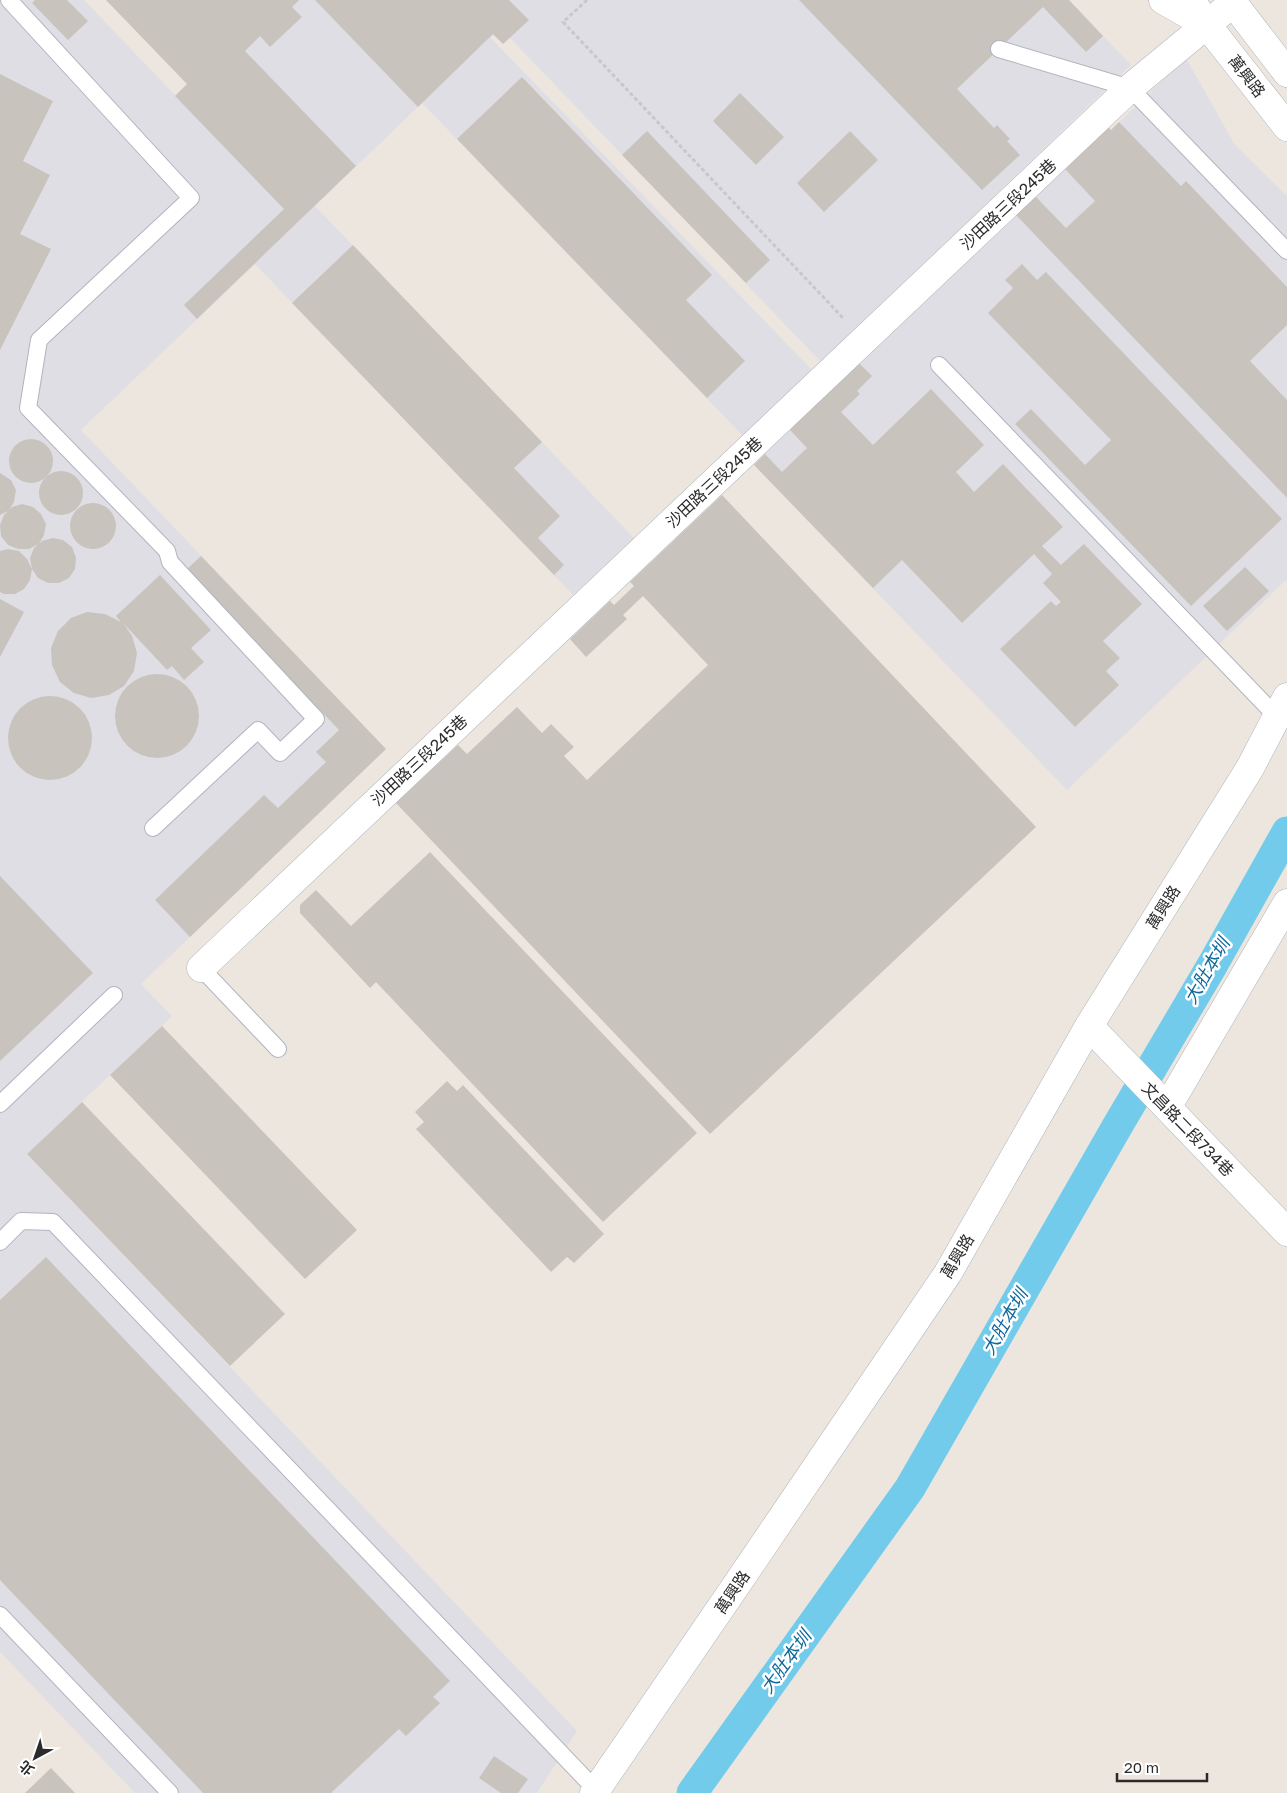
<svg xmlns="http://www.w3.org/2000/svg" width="1287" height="1793" viewBox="0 0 1287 1793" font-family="'Golos Text','Noto Sans TC',sans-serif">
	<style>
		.industrial { fill: #e0dee5 }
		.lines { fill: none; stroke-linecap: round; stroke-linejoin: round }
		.canal { stroke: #73cbec; stroke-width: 31 }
		.building { fill: #c8c3bd }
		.service-casing { stroke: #b1b4be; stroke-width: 18 }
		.minor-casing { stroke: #b1b4be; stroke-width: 29 }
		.tertiary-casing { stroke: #b1b4be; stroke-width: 29 }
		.path { stroke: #c8c8c8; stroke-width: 3; stroke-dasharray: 4 2.5; stroke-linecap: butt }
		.service { stroke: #fff; stroke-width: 16 }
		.minor { stroke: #fff; stroke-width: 28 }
		.tertiary { stroke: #fff; stroke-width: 28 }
		.labels { text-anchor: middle; stroke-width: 5; stroke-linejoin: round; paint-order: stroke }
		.street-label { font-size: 16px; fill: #2b2b2b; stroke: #fff }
		.water-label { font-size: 18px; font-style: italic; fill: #10699a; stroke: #fff }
	</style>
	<rect width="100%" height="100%" fill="#ede6de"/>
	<g class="industrial">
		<polygon points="0,0 84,0 175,95 187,84 106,0 1069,0 1131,65 821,362 510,38 503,44 493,35 491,38 813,371 744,437 422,103 315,206 634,538 573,595 255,264 81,430 386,749 141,984 172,1016 27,1154 577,1731 537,1793 135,1793 0,1652"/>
		<polygon points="1186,58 1235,145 1287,196 1287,579 1067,790 754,465 1107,126 1111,130"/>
	</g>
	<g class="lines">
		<polyline class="canal" points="692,1793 910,1488 1118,1125 1213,964 1287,832"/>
	</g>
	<g class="building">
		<polygon points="35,0 67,0 88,21 68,40 32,3"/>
		<polygon points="106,0 299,0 292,7 302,17 270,47 260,36 245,51 356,166 197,319 184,305 284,209 175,96 187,84"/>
		<polygon points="315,0 509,0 529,20 503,44 493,34 418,107"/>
		<polygon points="799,0 1069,0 1103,36 1086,52 1043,7 957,89 994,128 997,125 1010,139 1007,141 1020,155 982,190"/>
		<polygon points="0,74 53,101 23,161 50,175 20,234 51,249 0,350"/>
		<polygon points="522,77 712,275 686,300 745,361 707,398 457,139"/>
		<polygon points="740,93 784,137 756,165 713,121"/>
		<polygon points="1119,122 1181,186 1186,181 1287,287 1287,325 1250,361 1287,400 1287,498 1015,214 1035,196 1066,228 1095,201 1064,168 1107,126 1111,130"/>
		<polygon points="647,131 770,260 746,283 622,155"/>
		<polygon points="850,131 878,160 824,212 797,183"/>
		<polygon points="353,245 542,442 514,468 560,516 538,538 564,565 554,575 292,303"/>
		<polygon points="1022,264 1037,280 1046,272 1282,519 1191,606 1015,424 1031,409 1085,465 1111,440 988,313 1013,288 1005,280"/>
		<polygon points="859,363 872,376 857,391 860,394 841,412 873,445 931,389 984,445 956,472 974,492 1003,464 1063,527 1042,546 1061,565 1084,544 1142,604 1103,641 1120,658 1106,671 1119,685 1075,727 1000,649 1051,601 1056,606 1061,602 1043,583 1052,574 1034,554 962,623 902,560 873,588 754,465 765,454 782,472 807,448 790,430"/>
		<circle cx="31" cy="461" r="22"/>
		<circle cx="61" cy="493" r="22"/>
		<polygon points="0,473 11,480 16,490 14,502 9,510 12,507 22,504 33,507 41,514 46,524 44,535 39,544 42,541 53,538 63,540 72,547 76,558 75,569 69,578 59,583 48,583 38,578 32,569 30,558 34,548 38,544 29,549 18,549 8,545 1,536 0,525 4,515 8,511 0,515"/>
		<polygon points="722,495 1036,827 710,1134 396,803 458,745 467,754 517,707 542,733 551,724 574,747 564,756 587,780 708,665 643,596 623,615 627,619 586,657 570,639 610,601 614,605 634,586 630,582"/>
		<circle cx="93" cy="526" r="23"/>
		<polygon points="8,549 19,551 27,559 32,569 30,580 24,589 15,594 4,594 0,592 0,551"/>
		<polygon points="201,556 386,749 190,937 155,900 264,795 278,808 326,762 316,752 339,730 186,570"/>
		<polygon points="1245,567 1269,591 1227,631 1203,606"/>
		<polygon points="160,575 211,630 191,648 204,662 184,680 172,666 167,670 124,624 132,636 137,653 134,671 124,686 109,695 91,698 74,693 60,682 52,665 51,648 58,631 71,618 87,612 105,614 121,622 116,616"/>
		<polygon points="0,599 24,612 0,657"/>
		<circle cx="157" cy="716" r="42"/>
		<circle cx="50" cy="738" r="42"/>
		<polygon points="430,852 697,1133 603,1222 376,982 370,988 300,913 300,905 316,890 351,926"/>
		<polygon points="0,876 93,973 0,1061"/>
		<polygon points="162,1026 357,1230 305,1279 110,1075"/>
		<polygon points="447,1081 457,1091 463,1085 604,1234 574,1263 567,1257 551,1272 416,1129 424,1122 415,1112"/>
		<polygon points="82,1102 285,1314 230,1366 27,1154"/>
		<polygon points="46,1257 450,1681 433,1697 440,1703 406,1736 399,1729 331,1793 203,1793 0,1580 0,1300"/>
		<polygon points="494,1756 528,1779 518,1793 501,1793 479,1778"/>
		<polygon points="51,1768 75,1793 25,1793"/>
	</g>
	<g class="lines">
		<defs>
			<g id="service">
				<polyline points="9,0 191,198 39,340 28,408 167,551 170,562 316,719 280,753 258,730 153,828"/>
				<polyline points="999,49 1130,88 1287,251"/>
				<polyline points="939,365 1277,717"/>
				<polyline points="201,968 278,1049"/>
				<polyline points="0,1104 114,995"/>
				<polyline points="0,1242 21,1221 53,1222 596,1790"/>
				<polyline points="0,1615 170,1793"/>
			</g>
			<g id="minor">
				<polyline points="1163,0 1207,25"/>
				<polyline points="201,968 1130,88 1233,3 1232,0"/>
				<polyline points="1089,1026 1287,1232"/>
				<polyline points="1168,1106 1287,903"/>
				<polyline points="594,1793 735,1587 948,1273 1089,1026 1250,768 1287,697"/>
			</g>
			<g id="tertiary">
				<polyline points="1191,0 1207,25 1287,127"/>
				<polyline points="1231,0 1287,73"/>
			</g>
		</defs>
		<use href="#service" class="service-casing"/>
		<use href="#minor" class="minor-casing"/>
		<use href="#tertiary" class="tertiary-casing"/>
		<polyline class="path" points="587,0 563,22 844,319"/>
		<use href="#service" class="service"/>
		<use href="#minor" class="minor"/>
		<use href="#tertiary" class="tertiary"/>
	</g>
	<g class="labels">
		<g class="street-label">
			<text transform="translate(1247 76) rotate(52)" y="6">萬興路</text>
			<text transform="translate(1008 204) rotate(-43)" y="6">沙田路三段245巷</text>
			<text transform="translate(714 482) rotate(-43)" y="6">沙田路三段245巷</text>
			<text transform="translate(419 760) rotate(-43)" y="6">沙田路三段245巷</text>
			<text transform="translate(1163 907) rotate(-58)" y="6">萬興路</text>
			<text transform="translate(1188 1129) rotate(46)" y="6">文昌路二段734巷</text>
			<text transform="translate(957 1256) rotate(-59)" y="6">萬興路</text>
			<text transform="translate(732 1592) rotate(-56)" y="6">萬興路</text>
		</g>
		<g class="water-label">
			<text transform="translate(1207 971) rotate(-60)" y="6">大肚本圳</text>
			<text transform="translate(1005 1322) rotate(-60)" y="6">大肚本圳</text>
			<text transform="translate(786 1662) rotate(-54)" y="6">大肚本圳</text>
		</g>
	</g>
	<g transform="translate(35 1758) rotate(220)" stroke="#ffffff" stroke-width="4" paint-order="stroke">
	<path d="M0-4L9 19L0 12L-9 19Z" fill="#2b2b2b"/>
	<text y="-8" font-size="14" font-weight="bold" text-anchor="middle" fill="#2b2b2b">北</text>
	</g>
	<path d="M1117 1773v8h90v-8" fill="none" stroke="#2b2b2b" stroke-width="2.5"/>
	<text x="1124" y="1773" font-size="15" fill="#2b2b2b" stroke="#ffffff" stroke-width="4" paint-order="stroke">20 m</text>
</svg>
